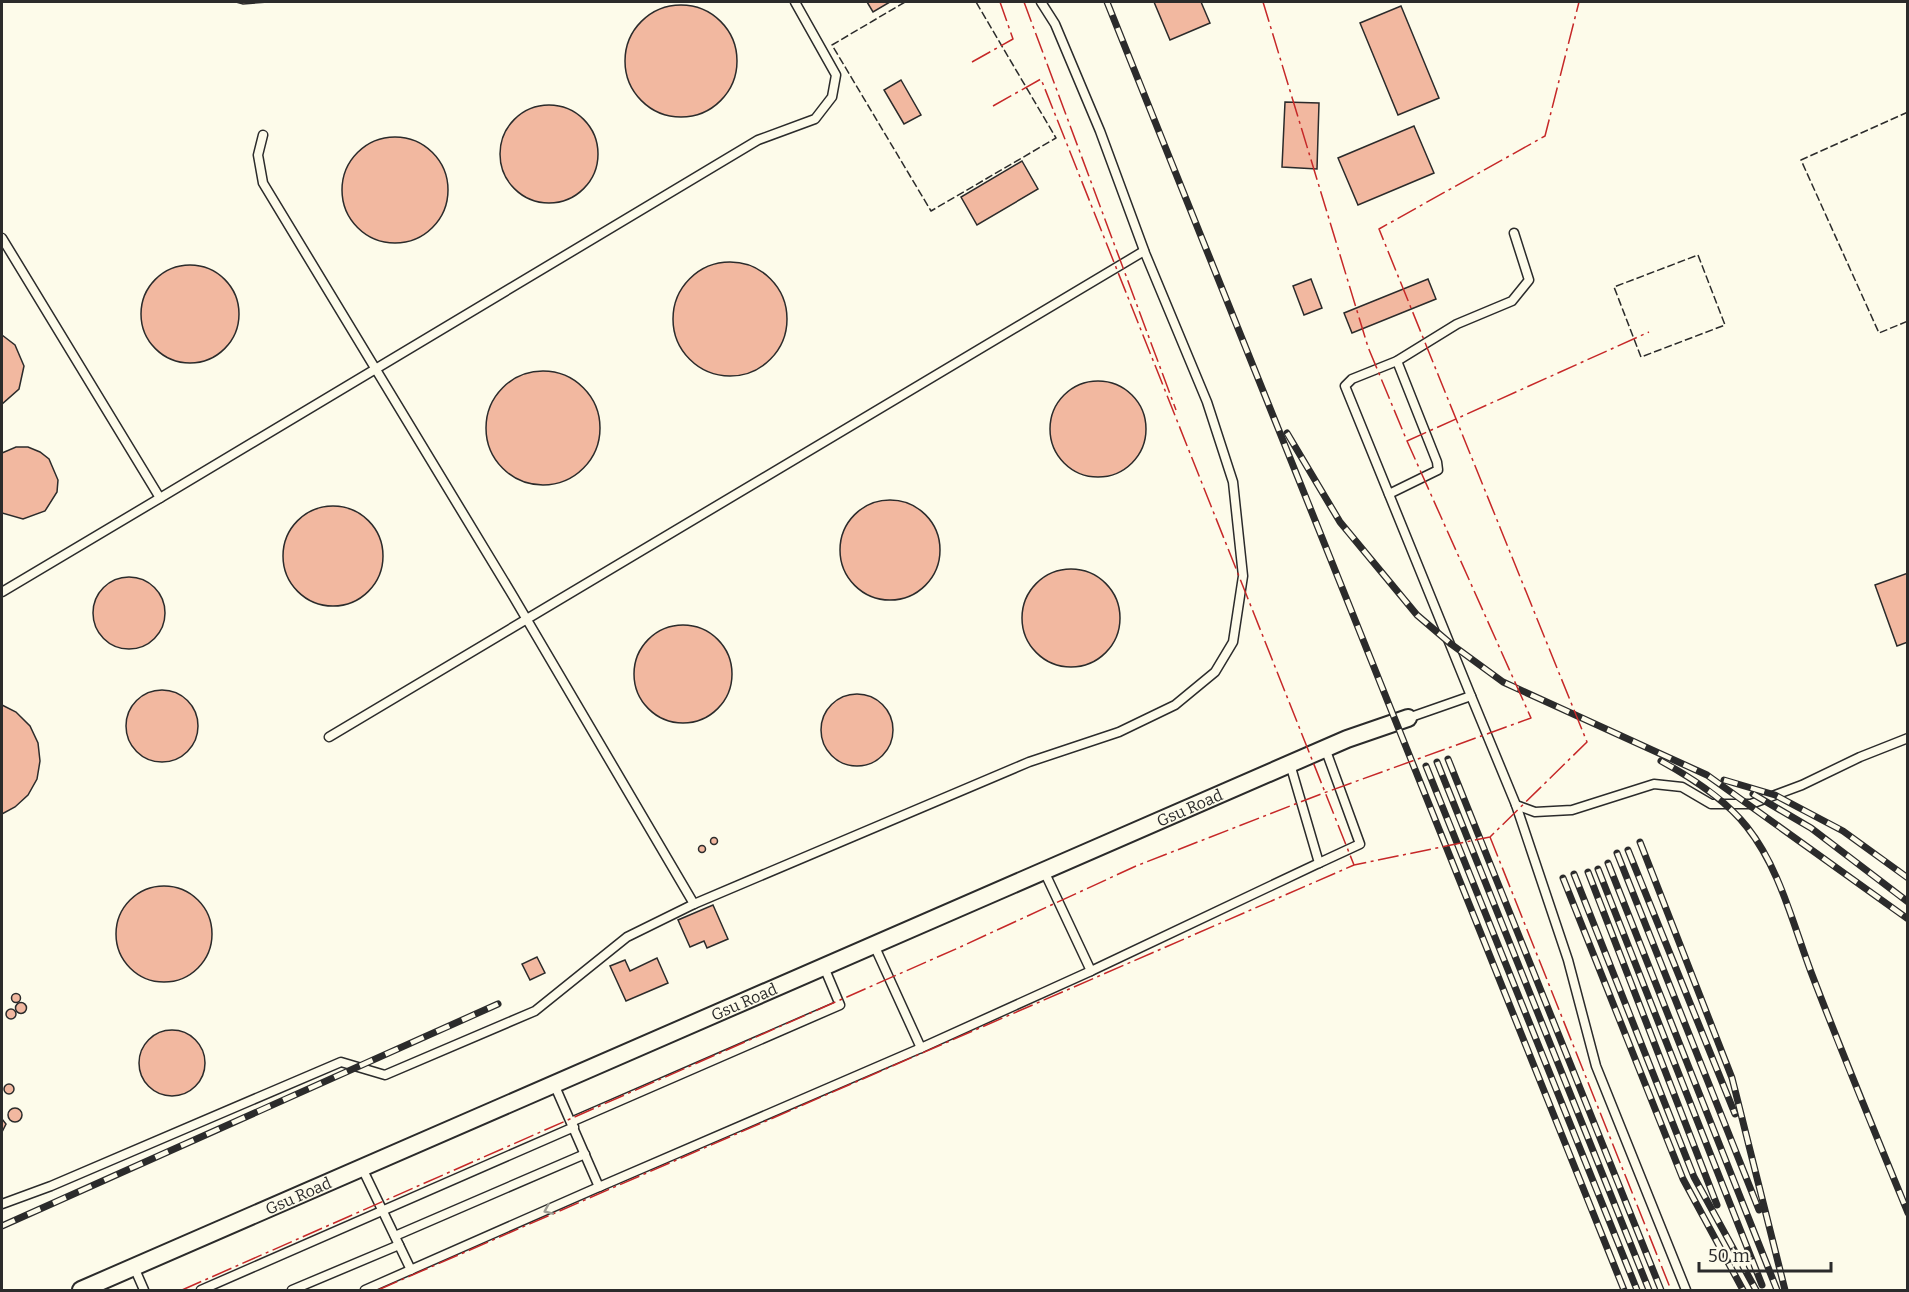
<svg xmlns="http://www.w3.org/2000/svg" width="1909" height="1292" viewBox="0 0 1909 1292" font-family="Bitter,serif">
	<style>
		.building { fill: #f2b8a0; stroke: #2b2b2b; stroke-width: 1.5 }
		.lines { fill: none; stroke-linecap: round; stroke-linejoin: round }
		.lane-casing { stroke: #2b2b2b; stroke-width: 11 }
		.street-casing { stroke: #2b2b2b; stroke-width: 20 }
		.lane { stroke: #fdfbea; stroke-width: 8 }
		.street { stroke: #fdfbea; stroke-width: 16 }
		.rail-casing { stroke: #2b2b2b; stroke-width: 7 }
		.rail { stroke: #fdfbea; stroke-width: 4.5; stroke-dasharray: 14; stroke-linecap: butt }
		.fence { stroke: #2b2b2b; stroke-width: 1.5; stroke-dasharray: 8 3; stroke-linecap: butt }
		.power { stroke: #c62828; stroke-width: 1.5; stroke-dasharray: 21 4.5 3 4.5; stroke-linecap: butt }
		.oneway { stroke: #9e9d94 }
		.labels { text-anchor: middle; stroke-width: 4.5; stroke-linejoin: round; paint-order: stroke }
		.street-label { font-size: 16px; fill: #2b2b2b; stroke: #fdfbea }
	</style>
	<rect width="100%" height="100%" fill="#fdfbea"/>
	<g class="building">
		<polygon points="236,2 268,2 243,4"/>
		<polygon points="867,2 890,2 873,12"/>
		<polygon points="1154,2 1201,2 1210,23 1170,40"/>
		<circle cx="681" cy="61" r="56"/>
		<polygon points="1401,6 1439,98 1398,115 1360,23"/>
		<polygon points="901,80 921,115 904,124 884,90"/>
		<polygon points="1285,102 1319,103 1317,169 1282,167"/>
		<circle cx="549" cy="154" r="49"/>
		<polygon points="1414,126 1434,173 1358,205 1338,158"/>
		<circle cx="395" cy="190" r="53"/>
		<polygon points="1022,161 1038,189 977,225 961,197"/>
		<circle cx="730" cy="319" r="57"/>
		<circle cx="190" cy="314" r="49"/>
		<polygon points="1311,279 1322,308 1304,315 1293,286"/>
		<polygon points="1428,279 1436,299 1352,333 1344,313"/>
		<polygon points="2,335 15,345 24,366 19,389 2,404"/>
		<circle cx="543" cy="428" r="57"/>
		<circle cx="1098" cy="429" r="48"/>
		<polygon points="16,447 28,447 40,452 49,459 58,480 57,492 45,511 23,519 2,513 2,453"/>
		<circle cx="890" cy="550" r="50"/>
		<circle cx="333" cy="556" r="50"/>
		<circle cx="1071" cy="618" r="49"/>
		<polygon points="1908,573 1908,642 1897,646 1875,585"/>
		<circle cx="129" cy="613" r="36"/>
		<circle cx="683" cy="674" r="49"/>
		<circle cx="162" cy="726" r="36"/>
		<circle cx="857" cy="730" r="36"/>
		<polygon points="2,705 16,712 30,726 38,743 40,761 37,779 28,795 15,807 2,814"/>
		<circle cx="714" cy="841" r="3.5"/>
		<circle cx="702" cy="849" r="3.5"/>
		<circle cx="164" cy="934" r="48"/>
		<polygon points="713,905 728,939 707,948 704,941 690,947 678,920"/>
		<polygon points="537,957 545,973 530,980 522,964"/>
		<polygon points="657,958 668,983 626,1001 610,966 625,960 630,971"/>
		<circle cx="16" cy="998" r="4.5"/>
		<circle cx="21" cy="1008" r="5.5"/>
		<circle cx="11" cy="1014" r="5"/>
		<circle cx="172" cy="1063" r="33"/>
		<circle cx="9" cy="1089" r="5"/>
		<circle cx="15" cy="1115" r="7"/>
		<polygon points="2,1119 6,1124 2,1132"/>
	</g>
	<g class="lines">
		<defs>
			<g id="lane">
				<polyline points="263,135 258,155 263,183 513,596 694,904"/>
				<polyline points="2,238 160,498 758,140 815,119 832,97 836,75 795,2"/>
				<polyline points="1389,494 1438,470 1437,462 1397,361"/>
				<polyline points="2,592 160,498"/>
				<polyline points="1471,696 1345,386 1352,379 1397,361 1457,324 1512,301 1529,280 1514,233"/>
				<polyline points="1408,718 1471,696 1516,805 1535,812 1572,810 1654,784 1682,787 1711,804 1751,804 1802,785 1860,757 1908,738"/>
				<polyline points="329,737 1144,251"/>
				<polyline points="1516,805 1568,960 1596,1066 1686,1290"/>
				<polyline points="1319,863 1360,844 1325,748"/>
				<polyline points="1044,871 1091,971 1319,863 1290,764"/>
				<polyline points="874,945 921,1048 1091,971"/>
				<polyline points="554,1084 599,1187 921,1048"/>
				<polyline points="571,1122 840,1005 824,967"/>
				<polyline points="362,1168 411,1270"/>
				<polyline points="2,1204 51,1186 341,1062 385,1075 535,1011 627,937 694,904 1029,762 1119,732 1175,705 1215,672 1233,642 1243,576 1233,482 1207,402 1145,253 1100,131 1055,24 1041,2"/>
				<polyline points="395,1236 585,1154"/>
				<polyline points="134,1267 144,1290"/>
				<polyline points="201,1290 574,1127"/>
				<polyline points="292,1290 399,1245"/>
				<polyline points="365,1290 601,1186"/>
			</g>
			<g id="street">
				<path id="s1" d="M81 1290 1347 739 1408 718"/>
			</g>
		</defs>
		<use href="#lane" class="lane-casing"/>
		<use href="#street" class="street-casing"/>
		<use href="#lane" class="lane"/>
		<use href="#street" class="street"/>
		<defs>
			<g id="rail">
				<polyline points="1107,2 1624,1290"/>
				<polyline points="1287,433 1340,522 1417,615 1451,644 1503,682 1707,775 1908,919"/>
				<polyline points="1448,759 1661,1290"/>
				<path d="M1661 761C1692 778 1725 799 1747 827 1779 867 1793 924 1811 972 1842 1053 1875 1133 1908 1213"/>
				<polyline points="1437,762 1649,1290"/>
				<polyline points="1426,766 1637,1290"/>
				<polyline points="1724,780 1775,795 1843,831 1908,878"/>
				<polyline points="1753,794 1811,828 1908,902"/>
				<polyline points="1640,842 1732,1078 1785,1290"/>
				<polyline points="1628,850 1735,1114"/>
				<polyline points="1617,853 1759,1210"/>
				<polyline points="1608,863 1777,1290"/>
				<polyline points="1598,869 1762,1285"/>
				<polyline points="1588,872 1717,1205"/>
				<polyline points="1574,874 1694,1177 1756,1290"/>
				<polyline points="1563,878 1683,1179 1743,1290"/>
				<polyline points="2,1226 498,1004"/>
			</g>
		</defs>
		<use href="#rail" class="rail-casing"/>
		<use href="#rail" class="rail"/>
		<g class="fence">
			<polyline points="905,2 832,45 931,211 1056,138 976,2"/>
			<polyline points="1908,112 1801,160 1879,333 1908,321"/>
			<polygon points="1698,255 1725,325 1641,357 1614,287"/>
		</g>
		<g class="power">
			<polyline points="1024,2 1176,410"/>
			<polyline points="972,62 1013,39 1000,2"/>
			<polyline points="993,106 1041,79 1354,865"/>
			<polyline points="1407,441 1649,332"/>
			<polyline points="1490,837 1671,1290"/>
			<polyline points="182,1290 958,948 1136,866 1321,794 1531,718 1407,441 1368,347 1263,2"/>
			<polyline points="378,1290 1354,865 1490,837 1587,742 1379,229 1545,136 1579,2"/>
		</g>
	</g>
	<defs><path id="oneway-chevron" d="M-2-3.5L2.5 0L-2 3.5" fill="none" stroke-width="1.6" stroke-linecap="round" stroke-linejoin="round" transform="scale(1.5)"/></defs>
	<use class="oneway" href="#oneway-chevron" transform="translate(548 1210) rotate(156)"/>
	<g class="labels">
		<g class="street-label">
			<text dy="6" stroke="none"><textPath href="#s1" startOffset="1209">Gsu Road</textPath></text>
			<text dy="6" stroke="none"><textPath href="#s1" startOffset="723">Gsu Road</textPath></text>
			<text dy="6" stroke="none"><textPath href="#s1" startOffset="237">Gsu Road</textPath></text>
		</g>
	</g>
	<rect width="1909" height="1292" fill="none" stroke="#2b2b2b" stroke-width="6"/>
	<path d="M1699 1262v9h132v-9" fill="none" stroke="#2b2b2b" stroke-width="3"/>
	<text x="1708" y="1262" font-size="18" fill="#2b2b2b" stroke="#fdfbea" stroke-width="4.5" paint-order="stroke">50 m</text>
</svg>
